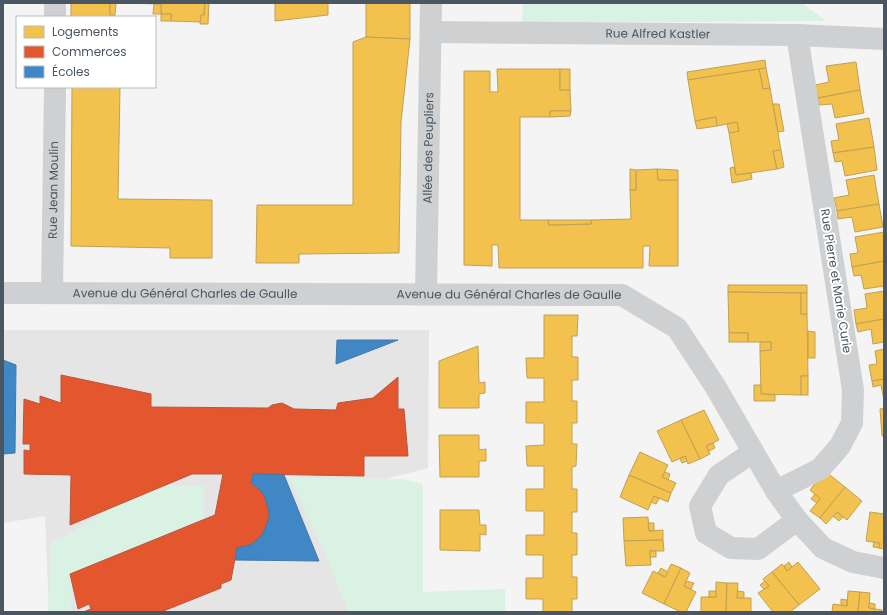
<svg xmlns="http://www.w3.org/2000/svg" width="887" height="615" viewBox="0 0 887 615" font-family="Poppins,sans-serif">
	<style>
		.education { fill: #e6e5e6 }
		.green { fill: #d9f2e3 }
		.homes { fill: #f2c14e; stroke: #c0a154 }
		.shops { fill: #e4572e; stroke: #b6573d }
		.schools { fill: #3f88c5; stroke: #4279a7 }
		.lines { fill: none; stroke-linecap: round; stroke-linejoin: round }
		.street { stroke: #ced0d2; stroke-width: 22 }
		.labels { text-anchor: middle; stroke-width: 4; stroke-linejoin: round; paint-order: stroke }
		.street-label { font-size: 12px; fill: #4a5661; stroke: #fff }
	</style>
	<rect width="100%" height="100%" fill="#f4f4f4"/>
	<polygon class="education" points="3,330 429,330 428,468 366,484 409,612 49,612 45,516 3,523"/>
	<g class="green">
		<polygon points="523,3 802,3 826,21 522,23"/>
		<polygon points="289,477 402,479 423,484 423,592 505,589 505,612 348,612 326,555"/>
		<polygon points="112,483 204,486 203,517 72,580 71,612 48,612 51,542 64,537 109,510"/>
	</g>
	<g class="homes">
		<polygon points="71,3 110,3 110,15 115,15 115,17 71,17"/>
		<polygon points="110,3 116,3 115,15 110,15"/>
		<polygon points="120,3 205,3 204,15 201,15 201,22 171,21 171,14 161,14 161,4"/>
		<polygon points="205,3 209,3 208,24 200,24 201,15 204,15"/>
		<polygon points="275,3 328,3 328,15 275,21"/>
		<polygon points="366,3 410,3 410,39 366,37"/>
		<polygon points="154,4 161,4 161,14 153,14"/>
		<rect x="161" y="14" width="10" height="7"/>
		<polygon points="366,37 410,39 401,122 399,253 299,254 299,263 256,263 257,205 353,205 353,42"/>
		<polygon points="765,60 766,68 688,80 687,72"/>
		<polygon points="856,62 860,90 818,98 815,85 829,82 826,66"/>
		<polygon points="766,68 770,88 763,89 759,69"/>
		<polygon points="497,69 560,69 560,90 570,90 571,111 550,111 550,117 520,117 520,220 548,220 549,225 591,224 591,220 631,219 630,190 636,190 636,170 657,169 658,180 678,180 678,266 649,266 650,246 643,246 643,268 499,268 498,245 492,245 492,266 464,265 464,71 490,71 490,92 498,92"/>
		<rect x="560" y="69" width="10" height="21"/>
		<polygon points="759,69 763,89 770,88 781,150 773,151 777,169 736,175 729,133 739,131 737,122 717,126 716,117 695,121 688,80"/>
		<polygon points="72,87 120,87 118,199 212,200 212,258 170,258 170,248 71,246"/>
		<polygon points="860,90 864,113 835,118 832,104 819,105 818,98"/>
		<polygon points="773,104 779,104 784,131 778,132"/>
		<polygon points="550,111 571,111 570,116 550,117"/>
		<polygon points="716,117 717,126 697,129 695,121"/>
		<polygon points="869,118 874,147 833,153 831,141 839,140 836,124"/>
		<polygon points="737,122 739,131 729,133 727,124"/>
		<polygon points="874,147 877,170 845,176 842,161 835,162 833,153"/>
		<polygon points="781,150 784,167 777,169 773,151"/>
		<polygon points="734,167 736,175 751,173 752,179 732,183 730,168"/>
		<polygon points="630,169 636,170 636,190 630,190"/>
		<polygon points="657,169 678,170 678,180 658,180"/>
		<polygon points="874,175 879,204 837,211 834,198 849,195 846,180"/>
		<polygon points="879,204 883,227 855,232 852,217 838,219 837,211"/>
		<polygon points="548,220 591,220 591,224 549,225"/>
		<polygon points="884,232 884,261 852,267 850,254 858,253 855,237"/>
		<polygon points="884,261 884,286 864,289 861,275 854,276 852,267"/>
		<polygon points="728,285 807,285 807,293 728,292"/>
		<polygon points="884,291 884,319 856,324 854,310 867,308 865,294"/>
		<polygon points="728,292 801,293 801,314 807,314 808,376 801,376 801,395 761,394 760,351 771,350 771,342 748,342 748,333 729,333"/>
		<rect x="801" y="293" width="6" height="21"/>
		<polygon points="544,315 578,315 577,336 572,336 572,357 578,357 578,380 572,380 572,401 577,401 577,423 572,423 572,444 577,444 576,466 572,467 572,489 577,489 577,512 572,512 572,533 577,533 577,555 572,555 572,577 577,577 577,599 572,599 572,612 543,612 543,599 526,599 526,578 543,578 543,555 526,555 526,535 544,535 544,511 526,511 526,489 544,489 544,466 527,466 526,446 544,445 544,423 526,423 526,402 544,402 544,378 527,378 526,358 544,358"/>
		<polygon points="884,319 884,342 873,344 871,329 858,332 856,324"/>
		<polygon points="808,331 815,332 815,358 808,358"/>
		<rect x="729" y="333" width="19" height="9"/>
		<polygon points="760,342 771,342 771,350 760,351"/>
		<polygon points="478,346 479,383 485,382 485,393 479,394 479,408 439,408 439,361"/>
		<polygon points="884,349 884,379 872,381 869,365 877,364 875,351"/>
		<rect x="801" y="376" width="7" height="19"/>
		<polygon points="884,379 884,400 881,385 873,387 872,381"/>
		<polygon points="754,385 761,385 761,394 775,395 775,401 754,401"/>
		<polygon points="884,408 884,436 882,436 880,409"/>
		<polygon points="704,410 719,440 706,446 710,454 700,459 681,420"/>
		<polygon points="681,420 700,459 688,464 685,456 672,462 657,431"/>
		<polygon points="439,435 479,435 479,450 486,449 486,461 479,461 479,477 440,477"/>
		<polygon points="713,443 715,448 709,451 706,446"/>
		<polygon points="640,452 668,465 662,477 676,483 671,493 629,475"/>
		<polygon points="685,456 687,461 682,463 680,459"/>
		<polygon points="825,471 845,487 820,518 810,511 820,499 810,490"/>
		<polygon points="665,472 670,474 668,480 662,477"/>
		<polygon points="629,475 671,493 668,502 654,496 648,510 620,497"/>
		<polygon points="845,487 862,501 847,520 837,512 826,524 820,518"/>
		<polygon points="815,494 820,499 817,503 811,499"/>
		<polygon points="654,496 659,499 656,504 651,502"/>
		<polygon points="440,510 479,510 480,525 486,525 486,535 480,534 480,551 440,550"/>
		<polygon points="837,512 843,517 839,521 833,516"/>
		<polygon points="870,512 884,514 884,549 879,548 880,543 866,541"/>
		<polygon points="648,517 649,531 663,530 663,540 624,541 623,518"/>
		<polygon points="648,523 654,523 654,530 649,531"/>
		<polygon points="663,540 664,551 650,551 651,565 626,566 624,541"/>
		<polygon points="874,542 880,543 879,548 873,547"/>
		<rect x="650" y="551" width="6" height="6"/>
		<polygon points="789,562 792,567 787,571 784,566"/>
		<polygon points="798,562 820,589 799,605 772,572 782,564 787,571"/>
		<polygon points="671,564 681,568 664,604 642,593 653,571 665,577"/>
		<polygon points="661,568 668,572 665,577 658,573"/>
		<polygon points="681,568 690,573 684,586 696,592 686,612 681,612 664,604"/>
		<polygon points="772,572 799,605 790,612 773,612 758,593 769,586 763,579"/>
		<polygon points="686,581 694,583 691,589 684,586"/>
		<polygon points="765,581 769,586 764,589 760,585"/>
		<polygon points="716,582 727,583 726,612 701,612 701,597 716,597"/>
		<polygon points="727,583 738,583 737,598 751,598 751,612 726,612"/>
		<rect x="709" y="591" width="7" height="6"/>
		<polygon points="738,591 744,592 744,598 737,598"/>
		<polygon points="848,591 860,592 858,612 832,612 833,604 847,606"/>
		<polygon points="860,592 870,593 869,608 882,610 882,612 858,612"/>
		<polygon points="841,599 847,600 847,606 841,605"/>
		<polygon points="869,603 875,604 875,609 869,608"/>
	</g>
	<polygon class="shops" points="61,375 151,394 151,407 268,408 272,405 282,403 294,409 336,410 338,403 373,398 398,377 398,409 404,409 408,456 364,456 364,476 253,474 251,483 259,489 265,497 269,511 269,519 262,535 257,540 250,545 237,548 231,580 221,584 221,588 161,612 83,612 91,609 89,604 78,609 70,574 215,515 223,474 192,474 70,525 71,475 24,474 24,450 30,451 30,444 23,444 24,399 40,404 40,396 61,403"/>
	<g class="schools">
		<polygon points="337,340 398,340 336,364"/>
		<polygon points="3,360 16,365 15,453 3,454"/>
		<polygon points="253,474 284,475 319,561 235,560 237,548 250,545 257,540 262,535 269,519 269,511 265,497 259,489 251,483"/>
	</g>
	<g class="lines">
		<g class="street">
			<polyline points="55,3 55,17"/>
			<path id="s1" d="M432 32 797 35 884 39"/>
			<path id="s2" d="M52 292 55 87"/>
			<path id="s3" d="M3 293 622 295 677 328 715 386 776 491 797 520 823 548 853 562 884 568"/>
			<path id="s4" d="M426 293 431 3"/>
			<polyline points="753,452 719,475 700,506 706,533 731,548 758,549 797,520"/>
			<polyline points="776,491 820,469 840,446 852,423 853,390 797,35"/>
		</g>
	</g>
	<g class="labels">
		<g class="street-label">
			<text dy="4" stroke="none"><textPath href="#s1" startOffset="226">Rue Alfred Kastler</textPath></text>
			<text dy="4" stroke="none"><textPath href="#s4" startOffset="145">Allée des Peupliers</textPath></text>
			<text dy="4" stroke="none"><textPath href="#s2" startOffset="102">Rue Jean Moulin</textPath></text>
			<text transform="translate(836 281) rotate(81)" y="4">Rue Pierre et Marie Curie</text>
			<text dy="4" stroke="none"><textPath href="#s3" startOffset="182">Avenue du Général Charles de Gaulle</textPath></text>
			<text dy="4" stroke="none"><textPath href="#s3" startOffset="506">Avenue du Général Charles de Gaulle</textPath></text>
		</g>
	</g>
	<rect width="887" height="615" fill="none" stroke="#4a5661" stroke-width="8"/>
	<rect x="16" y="16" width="140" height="72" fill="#ffffff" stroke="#b7bbc0"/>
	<rect x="24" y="26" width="20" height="12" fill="#f2c14e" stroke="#b7bbc0"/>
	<text x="52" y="36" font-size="12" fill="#4a5661">Logements</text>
	<rect x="24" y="46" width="20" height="12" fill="#e4572e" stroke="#b7bbc0"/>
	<text x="52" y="56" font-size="12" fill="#4a5661">Commerces</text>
	<rect x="24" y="66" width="20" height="12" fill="#3f88c5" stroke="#b7bbc0"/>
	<text x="52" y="76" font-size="12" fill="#4a5661">Écoles</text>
</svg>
